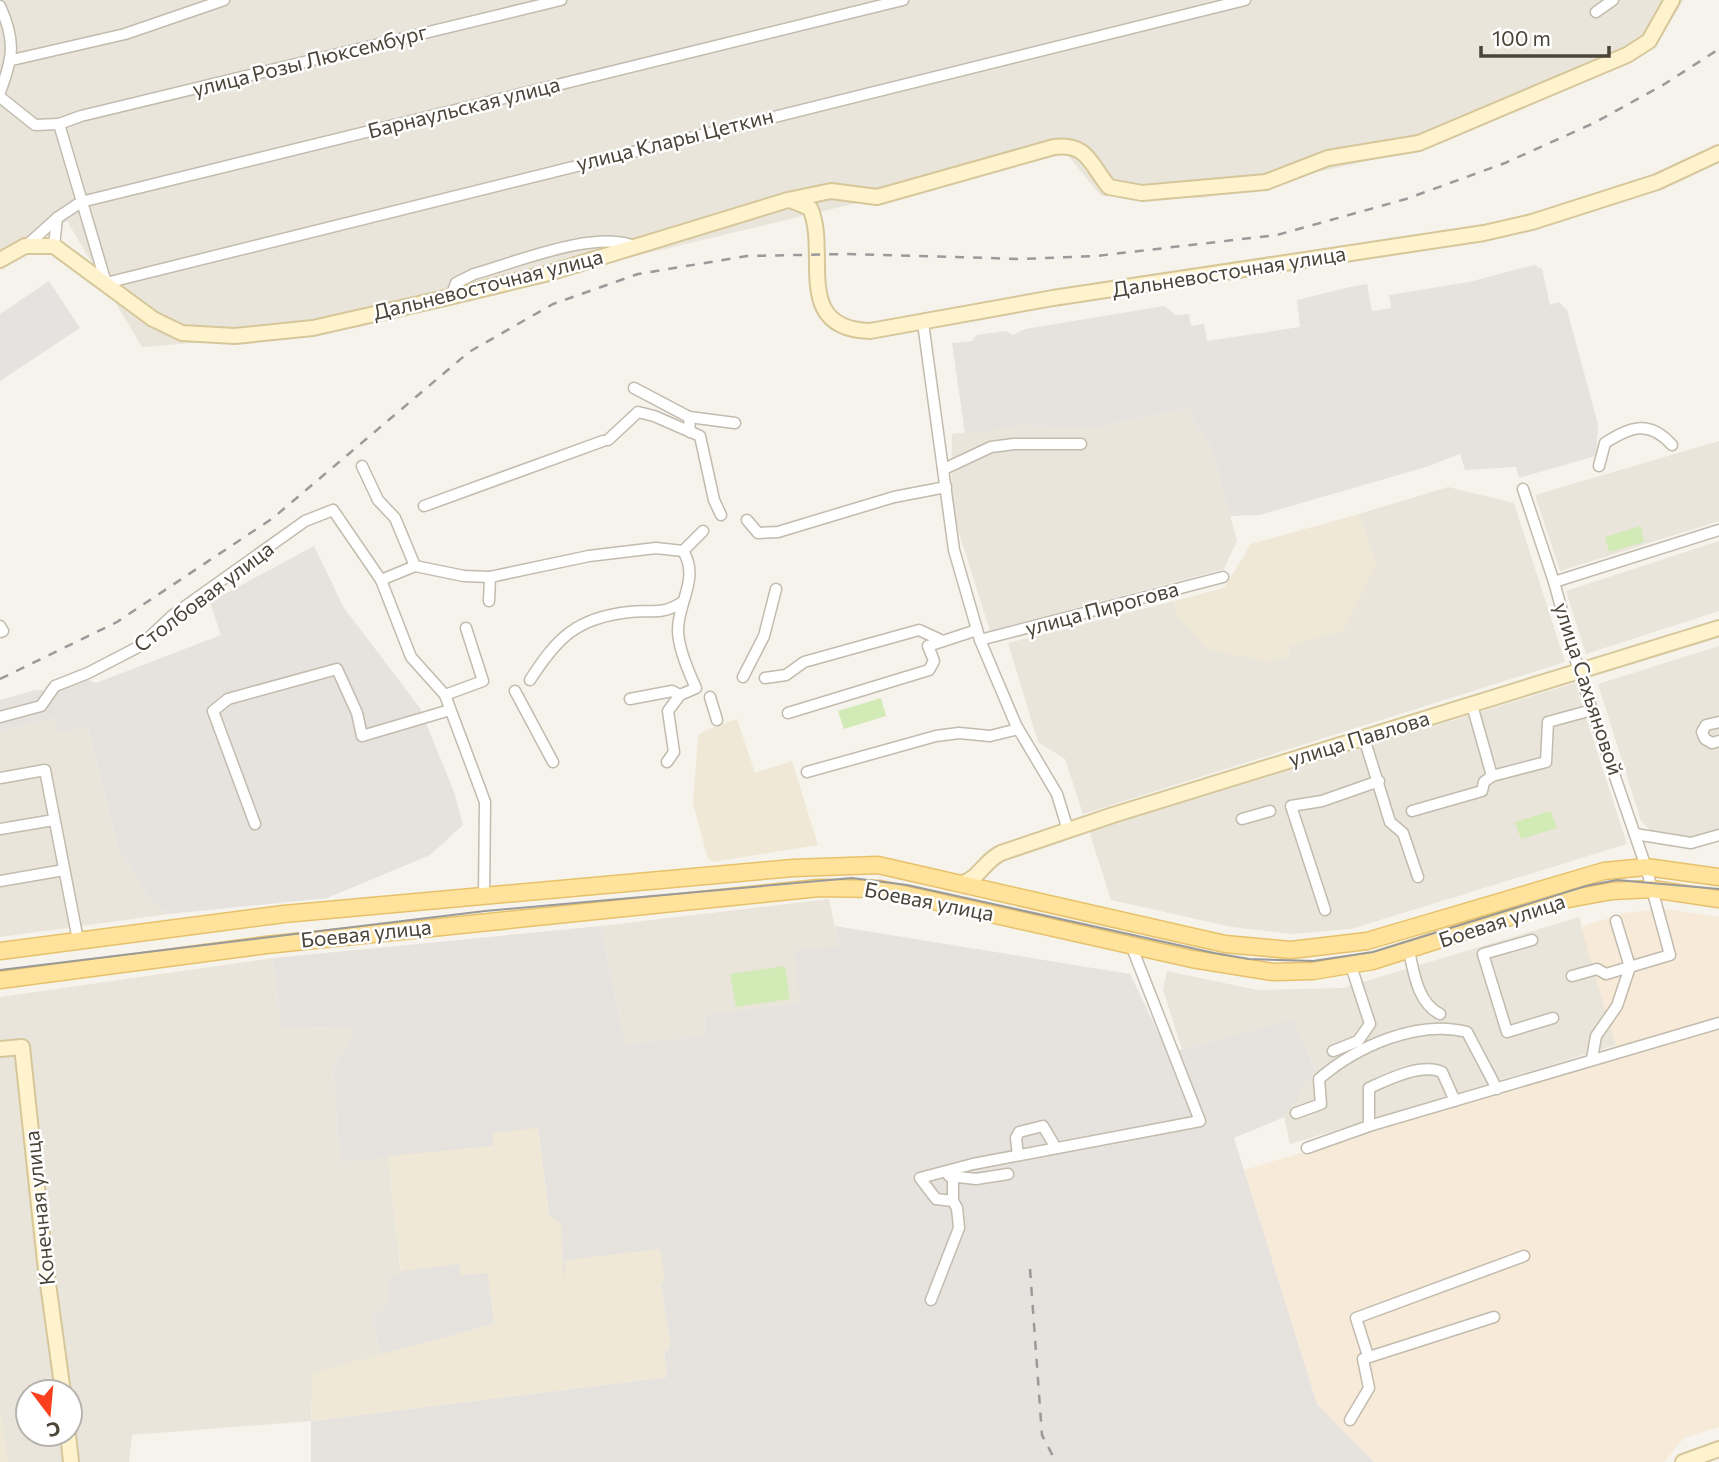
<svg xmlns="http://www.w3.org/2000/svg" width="1719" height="1462" viewBox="0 0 1719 1462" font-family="Commissioner,sans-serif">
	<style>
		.residential { fill: #eae5da; fill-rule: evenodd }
		.commercial { fill: #f7ead8 }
		.industrial { fill: #e6e2dd }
		.education { fill: #efe8d6 }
		.green { fill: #d2eab5 }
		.parking { fill: #e5e3e0 }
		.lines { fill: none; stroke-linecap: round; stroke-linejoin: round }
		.street-casing { stroke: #c2bbae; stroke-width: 13 }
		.secondary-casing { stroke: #d6c79b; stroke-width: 18 }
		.primary-casing { stroke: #e6c16a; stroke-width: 19 }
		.street { stroke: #fff; stroke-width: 10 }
		.secondary { stroke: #fff3cd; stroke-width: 14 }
		.primary { stroke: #ffe39c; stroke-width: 16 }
		.tram { stroke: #9a9a9a; stroke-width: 2 }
		.rail { stroke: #9a9a9a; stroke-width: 2.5; stroke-dasharray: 9 9; stroke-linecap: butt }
		.labels { text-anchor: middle; stroke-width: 5; stroke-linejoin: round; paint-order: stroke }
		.street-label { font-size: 21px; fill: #4b4439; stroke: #fff }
	</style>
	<rect width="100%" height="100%" fill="#f6f3ec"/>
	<g class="residential">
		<polygon points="0,0 1684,0 1655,45 1577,86 1424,148 1203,198 1101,196 1066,153 314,333 142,347 67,221 0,269"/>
		<polygon points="1189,408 1198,430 1210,443 1237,541 1224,569 990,631 951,508 952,434 1021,425 1089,429"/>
		<polygon points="1719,441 1719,521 1560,571 1535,495"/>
		<polygon points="1448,487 1514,503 1565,662 1083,814 1065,759 1038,742 1008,643 1174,601 1178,616 1269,662 1290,656 1288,646 1376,565 1359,514"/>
		<polygon points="1719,541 1719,611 1586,654 1566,591"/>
		<polygon points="1719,646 1719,830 1684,840 1651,831 1641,821 1598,684"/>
		<polygon points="1575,683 1627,844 1351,929 1292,934 1232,927 1111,900 1089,831"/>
		<polygon points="55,718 88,727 118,848 151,900 169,914 0,937 0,731"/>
		<polygon points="829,899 839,946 800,1002 704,1015 706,1035 625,1044 601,926"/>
		<polygon points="1579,917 1616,1045 1290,1144 1284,1117 1315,1069 1293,1021 1182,1049 1163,990 1167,971 1257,990 1343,988"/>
		<path d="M273 958 281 1028 352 1027V1037L333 1067 340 1162 388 1156 401 1274 389 1300 372 1317 381 1355 313 1373 311 1421 132 1435 129 1462H0V997ZM28 1392H70V1434H28Z"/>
	</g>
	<polygon class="commercial" points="1666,909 1719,917 1719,1427 1684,1438 1664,1462 1374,1462 1317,1404 1244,1170 1619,1057 1581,927 1624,913"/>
	<g class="industrial">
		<polygon points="1534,265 1542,269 1550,305 1559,302 1567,310 1598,424 1596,456 1519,478 1516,467 1465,470 1460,454 1426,467 1260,515 1230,516 1210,443 1198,430 1189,408 1089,429 1021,425 965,434 952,343 972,341 976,335 1006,331 1013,335 1025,329 1164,306 1176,315 1189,314 1191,326 1204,324 1207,341 1300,327 1297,300 1350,287 1367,284 1372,311 1391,308 1389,295 1469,282"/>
		<polygon points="314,546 344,608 420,708 454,792 463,825 430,855 327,898 169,914 151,900 118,848 88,727 56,733 55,718 0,731 0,700 36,690 53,691 86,679 96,683 221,635 210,602"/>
		<polygon points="601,926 625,1044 706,1035 704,1015 800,1002 794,951 839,946 835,926 1130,974 1168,1053 1293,1020 1315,1070 1284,1117 1234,1138 1317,1404 1374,1462 311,1462 311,1421 667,1377 664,1351 670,1342 660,1282 665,1281 565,1297 549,1215 538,1128 493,1146 340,1162 333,1067 352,1037 352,1027 281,1028 273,958"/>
		<polygon points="459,1263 488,1273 494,1324 381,1355 372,1317 389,1300 390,1276 401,1274 401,1271"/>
	</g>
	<g class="education">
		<polygon points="1359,514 1376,565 1344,630 1288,646 1290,656 1269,662 1207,649 1178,616 1174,601 1224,588 1251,544"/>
		<polygon points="737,719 755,773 792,761 818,845 713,862 708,859 693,804 698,738 699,734 711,728"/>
		<polygon points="538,1128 549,1215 561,1224 564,1284 566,1260 660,1249 665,1281 660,1283 670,1342 669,1350 664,1351 667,1377 311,1421 313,1373 494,1324 488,1273 461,1275 459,1264 401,1271 388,1156 493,1146 493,1133"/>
		<polygon points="0,1408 8,1462 0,1462"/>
	</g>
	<g class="green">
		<polygon points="1641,526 1644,542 1609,552 1605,537"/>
		<polygon points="881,698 886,716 844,729 838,711"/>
		<polygon points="1551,811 1557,828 1521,839 1515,822"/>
		<polygon points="785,966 790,999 736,1007 730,974"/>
	</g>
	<polygon class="parking" points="49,281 80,328 0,381 0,314"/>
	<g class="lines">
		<defs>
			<g id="street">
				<path d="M0 6C16 41 13 58 0 92"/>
				<polyline points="1596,12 1613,0"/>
				<polyline points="12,60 125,34 224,0"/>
				<polyline points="0,97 35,125 59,124 106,283 1245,0"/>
				<polyline points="59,124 81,116 561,0"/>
				<polyline points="26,246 57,218"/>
				<polyline points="54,246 57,218 81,202 903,0"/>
				<path d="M451 297 456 283 474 274C514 263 598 228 636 247"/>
				<polyline points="923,323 954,550 980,640 1016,725 1057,794 1068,830"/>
				<polyline points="634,388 689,417 690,432"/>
				<polyline points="689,417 735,423"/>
				<polyline points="608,440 638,412 654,416 700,436 714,500 721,515"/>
				<polyline points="362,466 378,500 395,518 415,566"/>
				<path d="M1599 466 1605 443C1631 426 1650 420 1672 445"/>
				<polyline points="944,469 991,447 1014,444 1081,444"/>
				<polyline points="1523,489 1554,582 1579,672 1646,867 1670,955 1606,974 1597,969 1572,976"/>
				<polyline points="424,506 603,441"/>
				<polyline points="747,520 758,533 778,532 894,497 946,487"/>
				<polyline points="683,551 703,531"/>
				<path d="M381 580 415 566 464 576 490 577 589 556 656 548 683 551C700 578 678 602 678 630 678 647 689 673 696 688L680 695 668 711 674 752 667 762"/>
				<polyline points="1554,582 1719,530"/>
				<polyline points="489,601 490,577"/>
				<polyline points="0,626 3,631 0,632"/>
				<polyline points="466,628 483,681 445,695 485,802 484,898"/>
				<polyline points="980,640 1223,577"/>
				<polyline points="743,677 764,636 776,589"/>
				<polyline points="765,678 786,675 804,662 919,630 943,641"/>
				<path d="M530 680C557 638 576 618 629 612 651 609 660 616 681 603"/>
				<polyline points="515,691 553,762"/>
				<polyline points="710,697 717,720"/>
				<polyline points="630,699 672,691 680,695"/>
				<polyline points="1472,705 1492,776 1546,762 1548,722 1592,710"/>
				<polyline points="788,713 929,670 934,661 928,646 977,630"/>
				<polyline points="0,717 41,706 55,686 88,673 140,646 173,615 305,521 333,510 381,580 411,657 445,695"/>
				<polyline points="1719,722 1706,725 1702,732 1705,739 1712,743 1719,741"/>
				<polyline points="1364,738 1390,822 1403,833 1418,877"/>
				<polyline points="807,772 936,736 959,733 990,736 1018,729"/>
				<polyline points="0,778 45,770 78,940"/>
				<polyline points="1412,811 1482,791 1484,782 1492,776"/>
				<polyline points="1242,819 1270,811"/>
				<polyline points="255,824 213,711 228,699 337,669 357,713 362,736 450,710"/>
				<polyline points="0,829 54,820"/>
				<polyline points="1635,834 1691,843 1719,835"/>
				<polyline points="0,881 64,870"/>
				<polyline points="1325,910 1291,806 1322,801 1379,781"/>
				<polyline points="1532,940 1483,954 1507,1032 1553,1018"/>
				<path d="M1409 951C1414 974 1418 1003 1440 1014"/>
				<polyline points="1333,1051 1358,1041 1370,1024 1351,966"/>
				<polyline points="1592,1059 1596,1036 1617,1006 1630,967 1616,921"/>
				<path d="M1296 1113 1321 1104 1319 1079C1356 1047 1417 1019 1467 1032L1497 1089"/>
				<path d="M1369 1126V1088C1389 1079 1421 1063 1442 1072L1455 1101"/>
				<polyline points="1307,1148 1369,1126 1719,1023"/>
				<polyline points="1018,1155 1016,1138 1019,1132 1043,1126 1056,1148"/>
				<polyline points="949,1176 976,1179 1008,1174"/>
				<polyline points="953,1201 936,1199 920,1178 973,1164 1200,1121 1131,945"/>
				<polyline points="931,1300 959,1228 957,1208 953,1201 953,1178"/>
				<polyline points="1368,1356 1356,1318 1524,1256"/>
				<polyline points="1350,1420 1369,1388 1363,1359 1494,1317"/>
			</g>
			<g id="secondary">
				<path d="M790 200 810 208C830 252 791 329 870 331L1053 298 1484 233 1532 222 1657 182 1719 153"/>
				<path d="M0 260 25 246H54L153 319 182 333 235 336 313 328 445 298 549 273 788 200 831 191 877 197 1054 147C1088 143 1090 164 1109 187L1142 193 1266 182 1328 158 1419 143 1627 55 1649 41 1672 0"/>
				<path d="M962 883C979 879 984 861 1001 853L1113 815 1719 628"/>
				<polyline points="0,1049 22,1047 45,1262 63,1392"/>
				<polyline points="68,1434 71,1462"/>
				<polyline points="1683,1462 1719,1449"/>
			</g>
			<g id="primary">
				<polyline points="0,951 284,914 793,868 878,865 1225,944 1291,950 1367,941 1604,871 1646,867 1719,877"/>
				<polyline points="0,980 266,945 819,888 880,889 1192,959 1273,972 1313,971 1373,961 1563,900 1612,891 1652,889 1719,899"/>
			</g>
		</defs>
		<use href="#street" class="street-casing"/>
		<use href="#secondary" class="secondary-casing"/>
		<use href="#primary" class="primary-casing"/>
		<use href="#street" class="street"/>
		<use href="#secondary" class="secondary"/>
		<use href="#primary" class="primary"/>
		<polyline class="tram" points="0,970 485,911 852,878 907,885 1214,953 1249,959 1313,961 1373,952 1586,886 1617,880 1719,889"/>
		<g class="rail">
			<polyline points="0,679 117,622 273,518 469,352 553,304 638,274 747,256 846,254 1022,259 1096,256 1277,235 1406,199 1505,163 1594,123 1663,85 1719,49"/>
			<polyline points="1030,1269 1042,1435 1056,1462"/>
		</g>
	</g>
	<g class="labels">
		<g class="street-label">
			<text transform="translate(310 61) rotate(-14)" y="7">улица Розы Люксембург</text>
			<text transform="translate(464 108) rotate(-14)" y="7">Барнаульская улица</text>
			<text transform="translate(675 140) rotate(-14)" y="7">улица Клары Цеткин</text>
			<text transform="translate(1229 272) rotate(-9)" y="7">Дальневосточная улица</text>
			<text transform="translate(488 285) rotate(-14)" y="7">Дальневосточная улица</text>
			<text transform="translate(204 597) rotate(-37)" y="7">Столбовая улица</text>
			<text transform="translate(1102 609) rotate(-15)" y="7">улица Пирогова</text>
			<text transform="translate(1588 689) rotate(72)" y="7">улица Сахьяновой</text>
			<text transform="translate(1359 739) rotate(-17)" y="7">улица Павлова</text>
			<text transform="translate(929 902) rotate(11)" y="7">Боевая улица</text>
			<text transform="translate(1502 921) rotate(-18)" y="7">Боевая улица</text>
			<text transform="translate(366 934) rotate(-6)" y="7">Боевая улица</text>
			<text transform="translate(40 1208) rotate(-96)" y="7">Конечная улица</text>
		</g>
	</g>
	<g transform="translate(49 1413) rotate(164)"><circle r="33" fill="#ffffff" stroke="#b7b4b0" stroke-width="2"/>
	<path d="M0-5L12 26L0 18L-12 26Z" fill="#fc3f1d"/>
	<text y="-10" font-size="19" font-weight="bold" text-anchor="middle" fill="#4b4439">С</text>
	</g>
	<path d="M1481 46v10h128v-10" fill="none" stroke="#4b4439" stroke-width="3.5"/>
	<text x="1492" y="46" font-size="21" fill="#4b4439" stroke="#ffffff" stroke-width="5" paint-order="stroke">100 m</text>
</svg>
